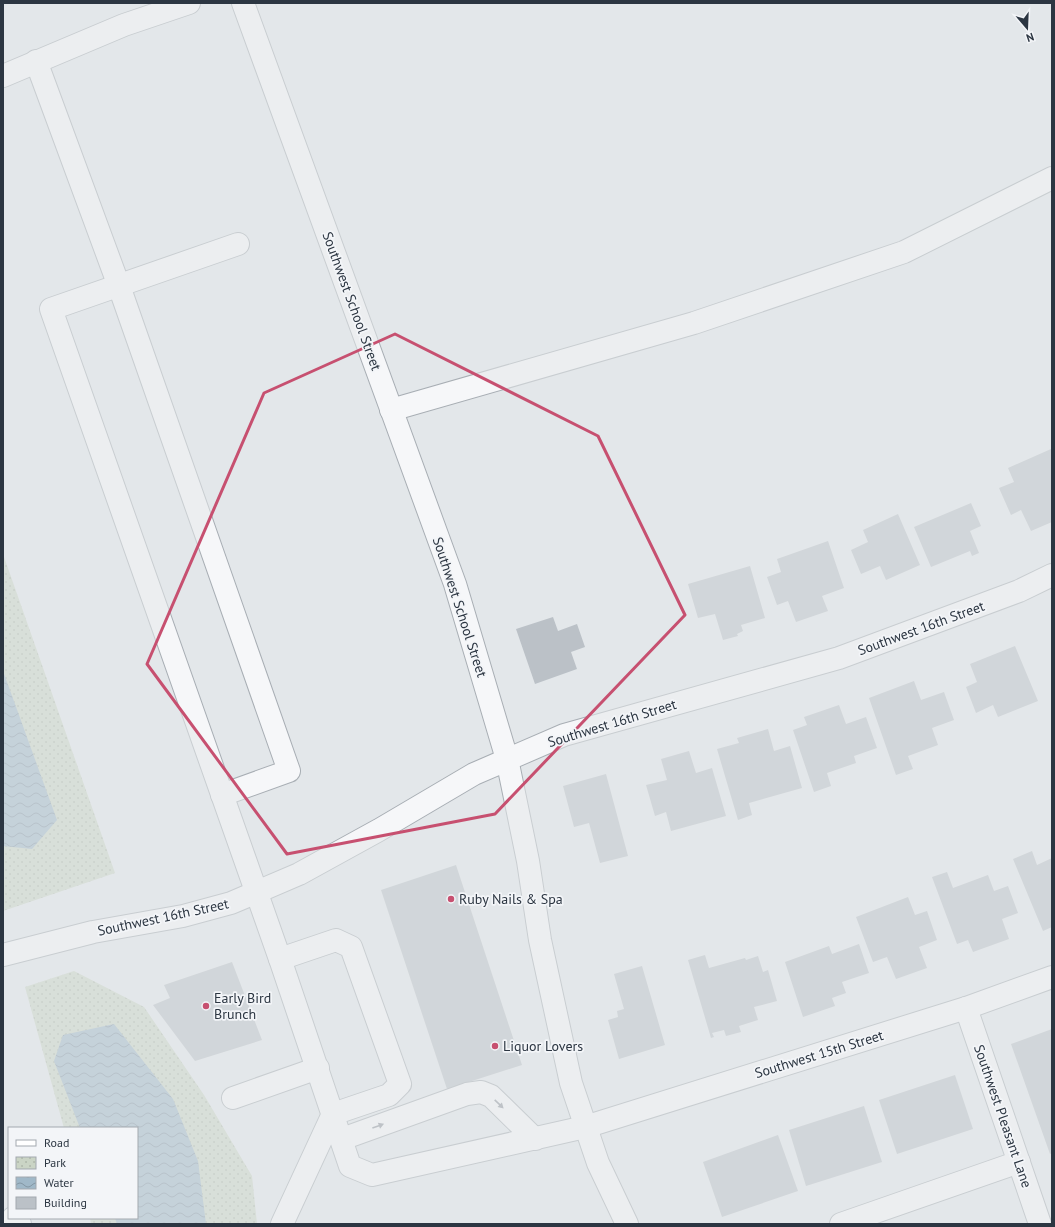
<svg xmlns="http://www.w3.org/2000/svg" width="1055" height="1227" viewBox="0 0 1055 1227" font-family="'PT Sans',sans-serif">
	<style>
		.park { fill: url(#park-dots) }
		.water { fill: url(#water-waves) }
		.building { fill: #bbc1c7 }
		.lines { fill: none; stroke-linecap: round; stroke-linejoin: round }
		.minor-casing { stroke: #a8aeb4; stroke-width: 24 }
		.major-casing { stroke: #a3adb6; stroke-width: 24 }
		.minor { stroke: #f6f7f9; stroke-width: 22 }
		.major { stroke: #fff; stroke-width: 22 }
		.oneway { fill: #91969e }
		.marked { fill: none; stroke: #c75070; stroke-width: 3; stroke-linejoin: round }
		.poi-dot { fill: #c75070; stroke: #f3f5f8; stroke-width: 1.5 }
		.labels { text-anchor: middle; stroke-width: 3.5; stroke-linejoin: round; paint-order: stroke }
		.street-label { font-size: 14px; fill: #2c3642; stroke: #f3f5f8 }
		.poi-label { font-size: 14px; fill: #2c3642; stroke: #f3f5f8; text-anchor: start }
	</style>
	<defs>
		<pattern id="park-dots" width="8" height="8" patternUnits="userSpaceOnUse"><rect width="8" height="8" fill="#cad4c5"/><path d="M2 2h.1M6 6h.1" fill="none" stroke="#aeb7aa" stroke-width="1.8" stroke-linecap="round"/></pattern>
		<pattern id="water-waves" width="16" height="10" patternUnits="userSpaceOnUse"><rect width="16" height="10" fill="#a0b8c8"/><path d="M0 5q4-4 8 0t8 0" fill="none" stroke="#8396a4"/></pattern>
	</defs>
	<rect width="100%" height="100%" fill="#e3e7ea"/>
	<g class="park">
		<polygon points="3,554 115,873 3,911"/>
		<polygon points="74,971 144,1007 204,1095 252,1176 257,1224 91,1224 90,1218 137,1218 137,1128 64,1128 25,987"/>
	</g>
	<g class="water">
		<polygon points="3,671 57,820 32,849 3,846"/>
		<polygon points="114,1024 173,1099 198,1161 206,1224 117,1224 115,1218 137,1218 137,1128 80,1128 54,1061 63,1035"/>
	</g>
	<g class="building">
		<polygon points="1051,449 1052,522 1031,531 1021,510 1011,515 999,488 1014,482 1008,468"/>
		<polygon points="971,503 981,526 970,531 979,553 972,556 970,551 931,567 914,527"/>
		<polygon points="898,514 920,565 886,580 880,566 861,574 851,550 868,542 863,530"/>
		<polygon points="828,541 844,588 822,596 828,611 796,622 788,601 777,605 767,577 781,572 777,559"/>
		<polygon points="750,566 765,618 741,625 743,631 737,634 738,636 723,640 715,614 698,618 688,584"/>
		<polygon points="553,617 558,631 577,624 585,647 571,652 577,669 535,684 516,629"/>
		<polygon points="1015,646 1038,701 998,717 993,705 976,713 966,687 977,682 970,664"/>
		<polygon points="914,681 921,700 944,692 954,720 932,728 938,745 908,756 913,769 896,775 869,698"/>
		<polygon points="839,705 846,724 866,717 877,748 854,756 856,763 827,773 831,786 814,792 793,730 807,725 804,717"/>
		<polygon points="768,729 774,751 790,746 802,788 749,803 752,815 738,820 717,749 739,743 737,738"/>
		<polygon points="689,751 696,773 712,768 726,816 671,831 666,812 655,816 646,785 667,780 661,759"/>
		<polygon points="606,774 628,856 600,863 589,823 574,827 563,786"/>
		<polygon points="1032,851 1037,865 1052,858 1052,927 1043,931 1013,859"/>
		<polygon points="456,865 522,1065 447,1089 381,890"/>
		<polygon points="947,872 953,888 988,875 994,891 1008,886 1018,913 1002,919 1009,939 973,952 968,940 957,944 932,877"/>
		<polygon points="908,897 915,915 927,911 937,940 919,947 927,968 896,979 887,957 873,962 856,917"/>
		<polygon points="859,944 869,973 842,982 846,993 832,998 835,1006 803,1017 785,962 829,946 832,954"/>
		<polygon points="705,955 709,968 745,958 746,960 758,956 763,972 768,970 777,1001 754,1007 758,1020 739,1026 741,1032 726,1036 724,1030 712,1033 714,1037 711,1038 688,960"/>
		<polygon points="232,962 262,1040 195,1061 153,1005 170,998 164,985"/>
		<polygon points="642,966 665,1045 619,1059 608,1020 618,1017 617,1011 624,1009 614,974"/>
		<polygon points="1052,1029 1052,1153 1050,1154 1011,1044"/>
		<polygon points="955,1075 973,1129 897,1154 879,1100"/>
		<polygon points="864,1106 882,1162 806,1186 789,1130"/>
		<polygon points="778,1135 798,1191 722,1217 703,1162"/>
	</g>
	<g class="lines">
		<defs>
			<g id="minor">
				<polyline points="243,3 455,584 507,759 528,861 540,940 571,1083 598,1163 627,1224"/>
				<polyline points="36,61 119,286 289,771 222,795"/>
				<polyline points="3,76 124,25 189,3"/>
				<polyline points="238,244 51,309 280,959 336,940 351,947 400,1084 389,1095 333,1114 282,1224"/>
				<polyline points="391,410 694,323 904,252 1052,178"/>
				<polyline points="3,955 93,932 183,916 231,903 299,874 379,830 474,774 564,735 839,658 1019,591 1052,575"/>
				<polyline points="280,959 350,1166 372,1175 585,1127 966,1008 1052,977"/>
				<polyline points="966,1008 1040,1224"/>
				<polyline points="233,1098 318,1068"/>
				<polyline points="342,1139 467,1094 481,1092 491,1096 535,1139"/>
				<polyline points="841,1224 1019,1162"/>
			</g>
			<polyline id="major" points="13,1218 20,1224"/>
		</defs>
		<use href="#minor" class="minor-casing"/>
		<use href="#major" class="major-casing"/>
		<use href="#minor" class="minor"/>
		<use href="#major" class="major"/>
	</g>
	<defs><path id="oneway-solid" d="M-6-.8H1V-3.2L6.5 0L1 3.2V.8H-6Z"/></defs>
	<g class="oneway">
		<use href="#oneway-solid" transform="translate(499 1104) rotate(44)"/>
		<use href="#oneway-solid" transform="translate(378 1126) rotate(-20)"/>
	</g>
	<path d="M0 0H1055V1227H0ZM395 334 598 436 685 615 495 814 287 854 147 664 264 393Z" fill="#e3e7ea" fill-opacity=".55" fill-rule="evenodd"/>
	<path class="marked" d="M395 334 598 436 685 615 495 814 287 854 147 664 264 393Z"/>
	<g class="poi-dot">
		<circle cx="451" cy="899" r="4"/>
		<circle cx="206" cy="1006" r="4"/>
		<circle cx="495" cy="1046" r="4"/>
	</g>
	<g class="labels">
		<g class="street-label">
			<text transform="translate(352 301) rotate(70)" y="5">Southwest School Street</text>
			<text transform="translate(460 607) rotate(72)" y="5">Southwest School Street</text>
			<text transform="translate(921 628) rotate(-20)" y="5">Southwest 16th Street</text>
			<text transform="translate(612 723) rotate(-17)" y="5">Southwest 16th Street</text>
			<text transform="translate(163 917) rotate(-12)" y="5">Southwest 16th Street</text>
			<text transform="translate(819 1054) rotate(-17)" y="5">Southwest 15th Street</text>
			<text transform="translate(1003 1116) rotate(71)" y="5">Southwest Pleasant Lane</text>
		</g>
		<g class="poi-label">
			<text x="459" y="904">Ruby Nails &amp; Spa</text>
			<text x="214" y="1003">Early Bird<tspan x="214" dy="16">Brunch</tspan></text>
			<text x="503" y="1051">Liquor Lovers</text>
		</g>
	</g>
	<rect width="1055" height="1227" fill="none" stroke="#2c3642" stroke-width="8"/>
	<rect x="8" y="1127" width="130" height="92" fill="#f3f5f8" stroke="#a3a9af"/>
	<rect x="16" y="1140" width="20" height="6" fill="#ffffff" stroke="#a3a9af"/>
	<text x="44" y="1147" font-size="12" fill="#2c3642">Road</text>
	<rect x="16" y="1157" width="20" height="12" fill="url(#park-dots)" stroke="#a3a9af"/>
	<text x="44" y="1167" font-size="12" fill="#2c3642">Park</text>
	<rect x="16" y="1177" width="20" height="12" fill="url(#water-waves)" stroke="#a3a9af"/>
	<text x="44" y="1187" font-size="12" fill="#2c3642">Water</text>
	<rect x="16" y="1197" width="20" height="12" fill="#bbc1c7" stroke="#a3a9af"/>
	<text x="44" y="1207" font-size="12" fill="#2c3642">Building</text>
	<g transform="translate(1027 28) rotate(161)" stroke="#f3f5f8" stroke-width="3" paint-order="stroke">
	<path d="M0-3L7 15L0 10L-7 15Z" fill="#2c3642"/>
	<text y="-6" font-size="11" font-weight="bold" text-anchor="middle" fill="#2c3642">N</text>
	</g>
</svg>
